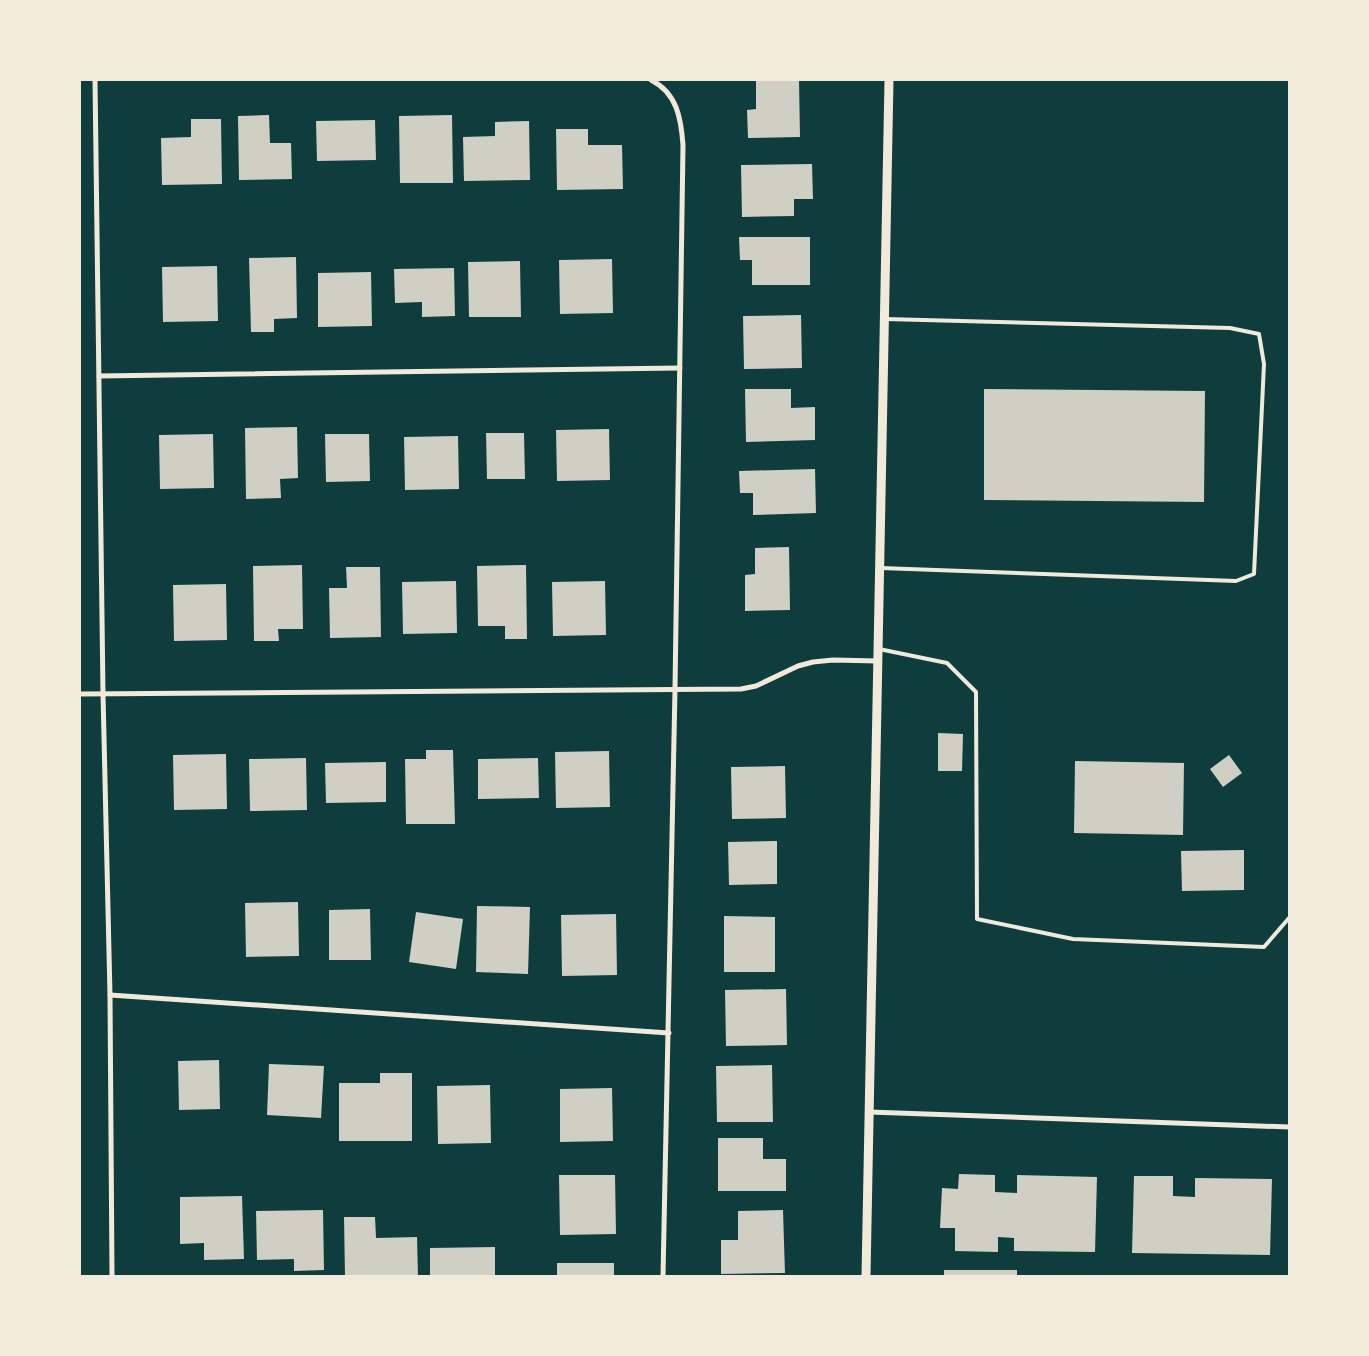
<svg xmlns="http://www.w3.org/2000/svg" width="1369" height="1356" viewBox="0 0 1369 1356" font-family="'Asap Condensed',sans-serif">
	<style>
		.building { fill: #cfcfc3 }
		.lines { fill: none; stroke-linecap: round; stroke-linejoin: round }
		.service { stroke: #f1e9da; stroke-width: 4 }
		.minor { stroke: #f1e9da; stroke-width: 5 }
		.tertiary { stroke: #f1e9da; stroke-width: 9 }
	</style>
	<rect width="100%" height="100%" fill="#0f3d3e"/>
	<g class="building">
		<polygon points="756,80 799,80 800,137 748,138 747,110 756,109"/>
		<polygon points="269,115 270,143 291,143 292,179 239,180 238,116"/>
		<polygon points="452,115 453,183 400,183 399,116"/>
		<polygon points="191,119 221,119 222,184 162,185 161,138 191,137"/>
		<polygon points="375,120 376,160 317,161 316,121"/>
		<polygon points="529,121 530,180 464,181 463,137 495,136 495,122"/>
		<polygon points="556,129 588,129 588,145 622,145 623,189 557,190"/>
		<polygon points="812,164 813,199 794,199 794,216 742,217 741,165"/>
		<polygon points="739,237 810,237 810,285 752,285 752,260 740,260"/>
		<polygon points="296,257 297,318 274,319 274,332 251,332 249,258"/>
		<polygon points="612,259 613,313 560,314 559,260"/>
		<polygon points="520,261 521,317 469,317 468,262"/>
		<polygon points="217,266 218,321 163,322 162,267"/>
		<polygon points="454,268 455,316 422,317 422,302 395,303 394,269"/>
		<polygon points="371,272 372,326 318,327 318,273"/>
		<polygon points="801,315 802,368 744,369 743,316"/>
		<polygon points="745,389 791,389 791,408 815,407 815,440 746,442"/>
		<polygon points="984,389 1205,391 1204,502 984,500"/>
		<polygon points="297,427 298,478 280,479 281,498 246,499 245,428"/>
		<polygon points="609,429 610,480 557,481 556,430"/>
		<polygon points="486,433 524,433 525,479 487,479"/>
		<polygon points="213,434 214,488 160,489 159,435"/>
		<polygon points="325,434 369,434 370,481 326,482"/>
		<polygon points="458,436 459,489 405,490 404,437"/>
		<polygon points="815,469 816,513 753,515 753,493 740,493 739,471"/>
		<polygon points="789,547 790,610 745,611 745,575 755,574 755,548"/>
		<polygon points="302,565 303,629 278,629 279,641 254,641 253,566"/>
		<polygon points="526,565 527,639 505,639 505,626 478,626 477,566"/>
		<polygon points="346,567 380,567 381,637 330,638 329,588 347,588"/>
		<polygon points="456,581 457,633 403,634 402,582"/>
		<polygon points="605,581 606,635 553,636 552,582"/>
		<polygon points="226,584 227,640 174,641 173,585"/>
		<polygon points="938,733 963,734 962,771 938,771"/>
		<polygon points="426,750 453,750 455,824 406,824 405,759 426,759"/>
		<polygon points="609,751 610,807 556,808 555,752"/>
		<polygon points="226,754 227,809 174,810 173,755"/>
		<polygon points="1229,755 1242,773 1223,787 1210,769"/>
		<polygon points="306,758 307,810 250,811 249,759"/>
		<polygon points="538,758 539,798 478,799 478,759"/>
		<polygon points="1075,761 1184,763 1183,835 1074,833"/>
		<polygon points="386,762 386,802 326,803 325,763"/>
		<polygon points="785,766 786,818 732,819 731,767"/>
		<polygon points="777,841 777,884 729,885 728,842"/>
		<polygon points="1244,850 1244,890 1182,891 1181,851"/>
		<polygon points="298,902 299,956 246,957 245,903"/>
		<polygon points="477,906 530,907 528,974 476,972"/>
		<polygon points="370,909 371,960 329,960 329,910"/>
		<polygon points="416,912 463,919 456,969 409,962"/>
		<polygon points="616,914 617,975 562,976 561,915"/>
		<polygon points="724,916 775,917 775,972 724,972"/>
		<polygon points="786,989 787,1045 726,1046 725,990"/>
		<polygon points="219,1060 220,1109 179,1110 178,1061"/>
		<polygon points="269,1064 324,1066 321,1118 267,1115"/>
		<polygon points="772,1065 773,1122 717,1122 716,1066"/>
		<polygon points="380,1073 412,1073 412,1141 339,1141 339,1083 380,1083"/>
		<polygon points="490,1085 491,1143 438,1144 437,1086"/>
		<polygon points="612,1088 613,1141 560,1142 560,1089"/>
		<polygon points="718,1138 763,1138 763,1159 786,1159 786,1191 718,1191"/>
		<polygon points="959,1174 995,1175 995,1192 1017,1193 1017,1175 1097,1177 1095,1252 1014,1251 1014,1238 998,1237 998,1252 955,1251 955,1228 940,1228 942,1188 958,1189"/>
		<polygon points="559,1175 615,1175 616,1234 560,1235"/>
		<polygon points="1134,1176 1173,1176 1173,1196 1195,1197 1195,1178 1272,1179 1270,1255 1132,1253"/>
		<polygon points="242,1196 244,1259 204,1260 204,1243 180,1244 180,1197"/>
		<polygon points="323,1210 324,1270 294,1271 294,1259 257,1260 256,1211"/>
		<polygon points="783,1210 785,1273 721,1274 721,1240 738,1240 738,1211"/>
		<polygon points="344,1217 375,1217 376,1238 417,1237 418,1276 345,1276"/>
		<polygon points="495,1247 495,1276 430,1276 430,1248"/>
		<rect x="557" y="1263" width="57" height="13"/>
		<rect x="944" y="1270" width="73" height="6"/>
	</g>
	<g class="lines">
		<g class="service">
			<polyline points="881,568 1236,581 1254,574 1264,364 1259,334 1230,328 885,319"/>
			<polyline points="879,649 947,663 976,692 977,919 1073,939 1264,947 1289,918"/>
		</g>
		<g class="minor">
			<polyline points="95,80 103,694 110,995 112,1276"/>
			<path d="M651 80C677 93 681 118 683 145L675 689 663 1276"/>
			<polyline points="99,376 680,368"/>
			<polyline points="80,694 741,689 756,686 798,666 813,662 833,660 878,661"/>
			<polyline points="110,995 669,1033"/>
			<polyline points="869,1112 1289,1127"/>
		</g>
		<polyline class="tertiary" points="866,1276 889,80"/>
	</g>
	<rect width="1369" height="1356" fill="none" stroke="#f1e9da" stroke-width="162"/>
</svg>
